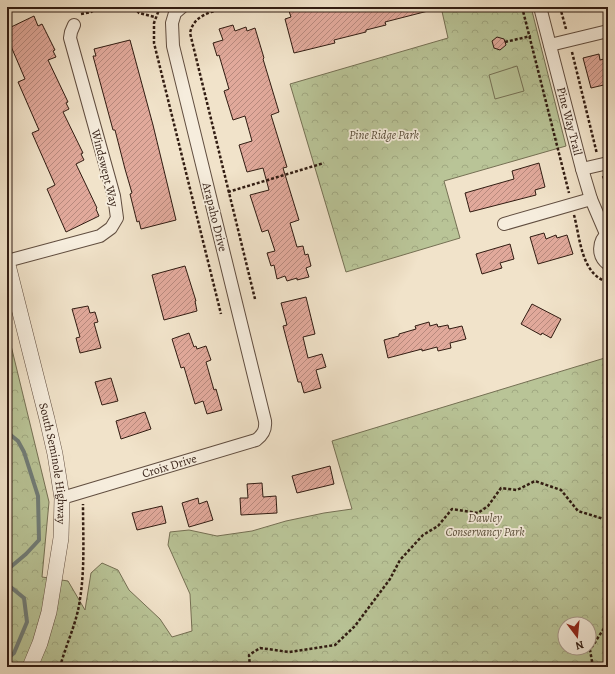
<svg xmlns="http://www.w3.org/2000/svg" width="615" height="674" viewBox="0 0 615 674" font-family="Alegreya,serif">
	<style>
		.forest { fill: url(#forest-crowns); stroke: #757054; fill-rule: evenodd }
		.pitch { fill: #b9c497; stroke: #757054 }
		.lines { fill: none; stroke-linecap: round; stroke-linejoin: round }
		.stream { stroke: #717d78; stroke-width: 4 }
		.building { fill: url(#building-hatch); stroke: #311c12 }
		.minor-casing { stroke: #614e40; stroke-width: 14 }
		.tertiary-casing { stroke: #614e40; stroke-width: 16 }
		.path { stroke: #311c12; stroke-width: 2.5; stroke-dasharray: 3 2; stroke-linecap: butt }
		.minor { stroke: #f6eddd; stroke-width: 12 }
		.tertiary { stroke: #f6eddd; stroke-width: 15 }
		.labels { text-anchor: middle; stroke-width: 3.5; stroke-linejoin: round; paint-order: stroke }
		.street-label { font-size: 12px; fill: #311c12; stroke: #f6eddd }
		.park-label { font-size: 12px; font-style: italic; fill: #5a4e3a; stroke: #f6eddd }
	</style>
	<defs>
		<pattern id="forest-crowns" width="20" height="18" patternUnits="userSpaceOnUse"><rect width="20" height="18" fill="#b9c497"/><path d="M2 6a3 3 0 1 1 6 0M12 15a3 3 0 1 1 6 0" fill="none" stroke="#a0a881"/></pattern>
		<pattern id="building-hatch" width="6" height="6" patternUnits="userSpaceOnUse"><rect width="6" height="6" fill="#e1a99b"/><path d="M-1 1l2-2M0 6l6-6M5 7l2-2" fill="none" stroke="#b7897d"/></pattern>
	</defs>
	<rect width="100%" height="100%" fill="#f1e3ca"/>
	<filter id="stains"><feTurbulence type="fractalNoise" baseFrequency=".005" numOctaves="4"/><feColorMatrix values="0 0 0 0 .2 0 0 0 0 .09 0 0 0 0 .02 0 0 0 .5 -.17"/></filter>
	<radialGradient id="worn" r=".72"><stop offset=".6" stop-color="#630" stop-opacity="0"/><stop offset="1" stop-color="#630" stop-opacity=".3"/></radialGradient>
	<g class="forest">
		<polygon points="441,7 531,7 566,146 444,181 460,238 346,272 290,84 448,38"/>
		<path d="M7 329 49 502 42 577 68 581 85 610 91 573 102 563 118 570 129 590 160 619 172 637 192 631 190 594 168 545 170 532 189 530 217 536 252 531 286 521 324 513 352 509 332 441 608 357V667H7ZM565 624H589V648H565Z"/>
	</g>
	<polygon class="pitch" points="517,66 524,91 495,99 489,75"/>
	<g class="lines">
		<g class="stream">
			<polyline points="7,432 18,441 24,452 38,496 39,540 26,554 7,570"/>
			<polyline points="7,584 24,598 27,622 14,653 7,659"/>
		</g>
	</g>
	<g class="building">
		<polygon points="303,7 428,7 428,11 385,22 386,25 366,30 366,32 334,40 335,43 294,53 285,19 291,17 289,11"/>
		<polygon points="34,16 38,26 42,24 55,50 53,51 56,57 48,60 68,102 66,103 69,109 63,112 83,153 81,154 84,160 76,164 97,208 96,209 99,216 66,232 47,189 55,185 32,133 39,130 18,82 25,79 7,37 7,29"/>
		<polygon points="233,25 235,31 246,27 247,31 255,28 264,58 263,59 279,112 271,115 287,167 283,168 299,220 290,223 297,247 303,246 305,255 308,254 311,266 306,268 309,277 297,280 297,278 287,281 285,276 277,279 274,265 271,266 267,253 275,251 268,230 262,232 250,195 269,190 263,168 247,172 239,145 252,141 245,116 233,120 224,91 229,89 219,55 217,56 213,43 223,40 219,29"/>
		<polygon points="497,37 504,39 506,45 500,50 494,48 492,41"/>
		<polygon points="130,40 153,125 176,220 141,229 139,221 137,222 130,194 132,193 125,169 115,130 113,130 93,56 96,56 94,49"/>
		<polygon points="599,54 600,60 608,58 608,84 591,88 583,58"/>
		<polygon points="539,163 545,187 535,190 536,195 470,212 465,193 514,179 512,171"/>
		<polygon points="544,233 546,239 556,235 557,238 567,235 573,254 538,264 530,237"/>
		<polygon points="510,244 514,259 500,263 502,268 482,274 476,254"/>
		<polygon points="185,266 196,301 195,301 197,311 164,320 152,275"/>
		<polygon points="306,297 315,334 303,337 308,358 322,354 326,367 316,370 321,388 304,393 301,382 298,382 288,345 283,326 287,325 281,303"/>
		<polygon points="532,304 561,319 551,338 542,333 541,335 521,324"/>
		<polygon points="88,306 90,313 95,312 98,322 94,323 101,348 80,353 76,338 80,337 72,309"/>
		<polygon points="429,322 430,326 437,324 438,327 448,325 449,329 462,326 466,339 450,343 451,348 438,351 437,347 422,351 422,349 388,358 384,340 399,336 399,334 416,329 415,326"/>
		<polygon points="189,333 194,347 196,346 197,349 206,346 211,360 206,362 214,390 216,389 222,410 207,414 203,401 195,404 184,367 181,368 172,339"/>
		<polygon points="111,378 118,401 102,405 95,382"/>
		<polygon points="145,412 151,429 121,439 116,421"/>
		<polygon points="330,466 334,484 297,493 292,476"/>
		<polygon points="262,483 263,497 276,496 277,513 241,515 240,498 248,498 247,484"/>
		<polygon points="198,498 199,504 207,501 213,520 189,527 182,503"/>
		<polygon points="162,506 166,523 137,530 132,513"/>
	</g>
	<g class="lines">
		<defs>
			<g id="minor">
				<path id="s1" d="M540 7 582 169 591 199 606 234"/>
				<polyline points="550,45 608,31"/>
				<polyline points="582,169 608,163"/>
				<polyline points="504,224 591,199"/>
				<path d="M608 233C598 241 597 256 608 264"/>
				<polyline points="7,261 100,236 111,228 117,218 114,196 70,38 71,32 74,25"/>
				<path id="s2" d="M62 498 256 440C263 435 266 430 265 421L173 46 172 23 175 13 182 7"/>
			</g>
			<g id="tertiary">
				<path id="s3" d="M7 261 47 419 55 454 62 498 61 538 49 612 40 643 30 667"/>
			</g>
		</defs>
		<use href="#minor" class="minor-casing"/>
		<use href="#tertiary" class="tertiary-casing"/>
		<g class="path">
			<polyline points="134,7 139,13 155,17"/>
			<polyline points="160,7 154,23 154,43 221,314"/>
			<path d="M228 7C212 12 194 14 190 33L255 299"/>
			<polyline points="522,7 569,193"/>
			<polyline points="560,7 566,29"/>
			<polyline points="81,14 91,12 100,7"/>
			<polyline points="505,42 531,36"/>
			<polyline points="572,52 597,154"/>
			<polyline points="603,176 608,188"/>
			<polyline points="228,192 324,163"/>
			<path d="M574 215C580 237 581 275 608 282"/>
			<polyline points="608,436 608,447"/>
			<path d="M60 667C66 644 77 623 80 599 85 568 83 536 83 504"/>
			<polyline points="250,667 249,655 260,648 289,652 335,645 355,626 390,579 400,560 423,535 438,526 452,509 478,513 488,506 501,488 517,490 535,481 561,490 578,511 607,520 608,521"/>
			<polyline points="593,667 590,650 608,622"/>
		</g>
		<use href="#minor" class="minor"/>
		<use href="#tertiary" class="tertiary"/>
	</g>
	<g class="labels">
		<g class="street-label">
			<text dy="4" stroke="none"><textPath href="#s1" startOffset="118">Pine Way Trail</textPath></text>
			<text transform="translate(105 168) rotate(76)" y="4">Windswept Way</text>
			<text transform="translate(215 217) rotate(76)" y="4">Arapaho Drive</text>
			<text dy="4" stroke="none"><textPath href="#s3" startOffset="208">South Seminole Highway</textPath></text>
			<text dy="4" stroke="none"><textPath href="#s2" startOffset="112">Croix Drive</textPath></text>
		</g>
		<g class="park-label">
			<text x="384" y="139">Pine Ridge Park</text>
			<text x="485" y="522">Dawley<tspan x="485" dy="14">Conservancy Park</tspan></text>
		</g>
	</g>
	<rect width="615" height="674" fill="none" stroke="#f1e3ca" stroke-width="24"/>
	<rect x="8" y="8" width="599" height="658" fill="none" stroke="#311c12" stroke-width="2"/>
	<rect x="12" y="12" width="591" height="650" fill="none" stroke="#311c12"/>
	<g transform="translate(577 636) rotate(164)"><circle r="19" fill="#f6eddd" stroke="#a7998c"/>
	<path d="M0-3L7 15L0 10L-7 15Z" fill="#8f2418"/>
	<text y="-6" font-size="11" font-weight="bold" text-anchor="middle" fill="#311c12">N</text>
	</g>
	<rect width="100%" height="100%" filter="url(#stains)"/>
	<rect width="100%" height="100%" fill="url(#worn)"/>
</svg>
